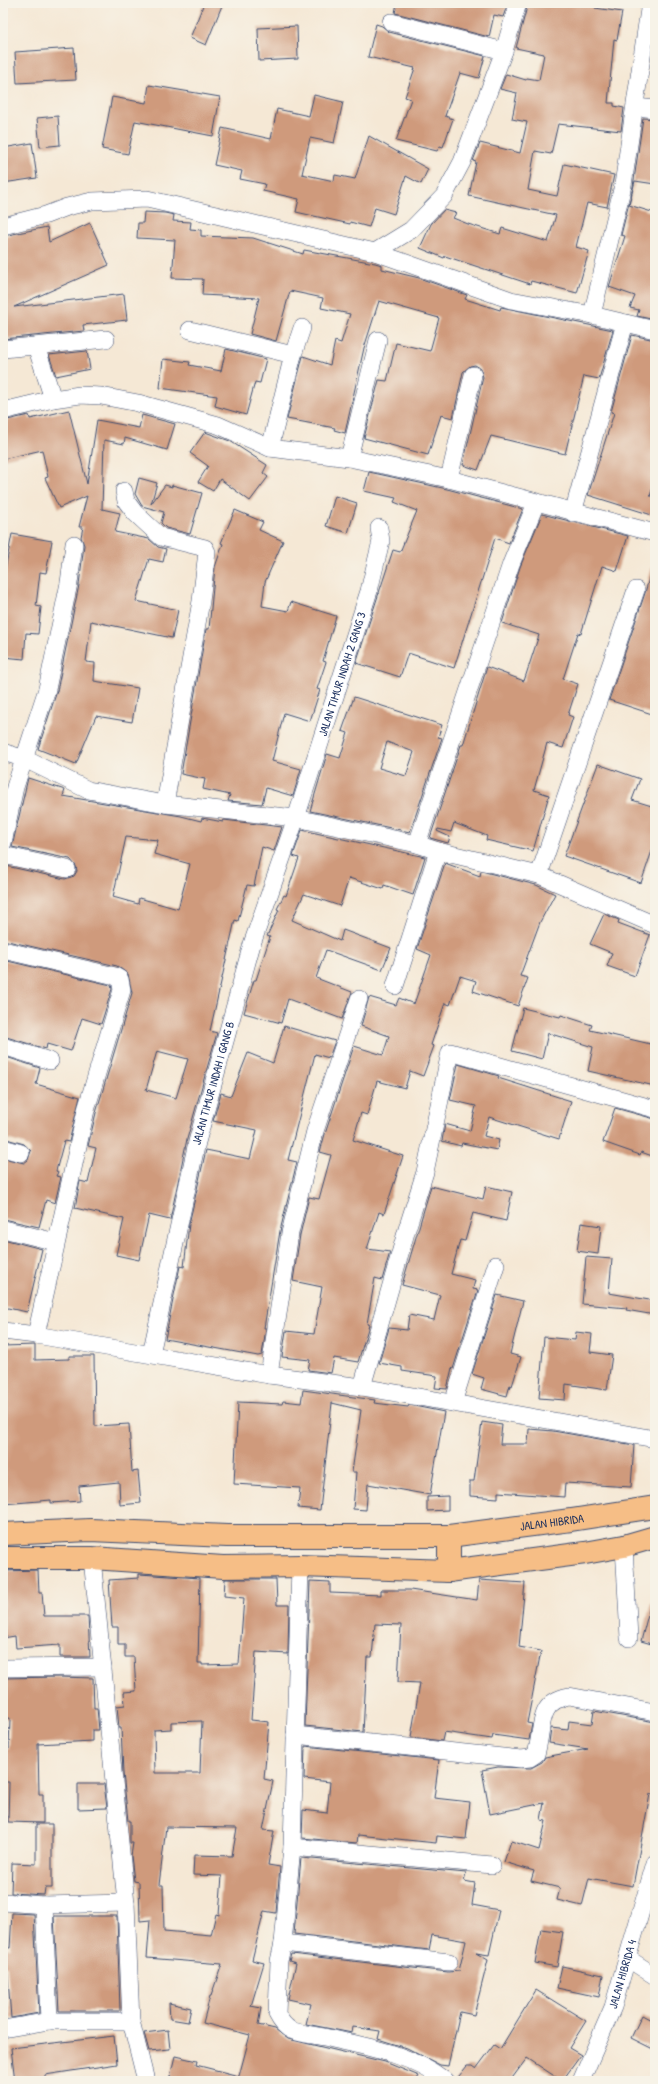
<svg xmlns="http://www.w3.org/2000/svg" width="658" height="2084" viewBox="0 0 658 2084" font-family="'Patrick Hand',sans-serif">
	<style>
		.building { fill: #cf9a7b; fill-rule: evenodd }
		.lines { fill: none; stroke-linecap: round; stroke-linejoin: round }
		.minor-casing { stroke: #3c4b70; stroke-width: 18 }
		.primary-casing { stroke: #3c4b70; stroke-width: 24 }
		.minor { stroke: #fff; stroke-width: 17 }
		.primary { stroke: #f6be86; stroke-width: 22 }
		.labels { text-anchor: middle; stroke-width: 3; stroke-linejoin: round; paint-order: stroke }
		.street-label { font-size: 12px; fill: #1b2f5e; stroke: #f7f3e8 }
	</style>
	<rect width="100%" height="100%" fill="#f7f3e8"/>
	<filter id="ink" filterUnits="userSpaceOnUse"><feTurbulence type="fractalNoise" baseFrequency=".025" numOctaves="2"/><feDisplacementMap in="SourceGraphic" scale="8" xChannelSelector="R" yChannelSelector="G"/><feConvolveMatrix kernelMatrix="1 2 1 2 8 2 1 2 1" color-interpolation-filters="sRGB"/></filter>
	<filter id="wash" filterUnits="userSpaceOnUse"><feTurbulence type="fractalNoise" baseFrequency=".012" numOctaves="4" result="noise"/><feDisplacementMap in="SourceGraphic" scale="16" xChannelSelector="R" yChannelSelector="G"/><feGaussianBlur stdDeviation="0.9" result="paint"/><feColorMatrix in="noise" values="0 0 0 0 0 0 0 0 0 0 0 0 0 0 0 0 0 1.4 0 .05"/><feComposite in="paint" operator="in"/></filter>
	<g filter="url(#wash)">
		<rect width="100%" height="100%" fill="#f5e8d5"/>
		<g id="blocks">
			<g class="building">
				<polygon points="204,3 223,3 206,45 190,38"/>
				<polygon points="397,3 508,3 503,17 494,15 489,37 395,13"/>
				<polygon points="528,3 596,3 595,8 622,12 617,40 614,39 608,103 614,103 614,106 624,108 621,131 558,124 551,154 535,151 528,190 557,196 564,164 614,175 607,207 587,203 576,247 589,251 577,293 531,281 530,284 445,256 444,258 420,248 431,224 444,210 456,213 453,218 468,224 500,234 502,228 548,242 556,215 469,196 476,162 473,161 480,143 520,153 527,122 512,119 517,93 500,89 506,74 526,80 527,78 539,80 544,54 516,48"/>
				<polygon points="376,24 382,26 389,32 485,56 479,78 460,73 445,116 453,119 443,147 440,146 437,151 396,141 411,99 405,97 415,68 368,57"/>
				<polygon points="297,26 298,59 259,61 258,28"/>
				<polygon points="74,48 76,80 17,83 15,52"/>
				<polygon points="149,85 220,97 213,136 135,121 128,154 102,149 112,97 146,103"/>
				<polygon points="314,95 343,102 334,143 310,138 302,174 334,181 335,175 355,179 369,136 428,169 421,184 406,176 394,214 375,208 369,227 350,222 350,224 296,212 299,199 263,191 265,184 240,179 242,171 214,165 222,128 271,139 277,109 309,116"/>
				<polygon points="58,116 60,145 40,147 37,118"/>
				<polygon points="643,118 655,119 655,184 635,181 629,205 655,213 655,320 637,316 639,310 630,308 635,296 609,287 625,236 621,235 633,187"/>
				<polygon points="32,143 37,178 3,183 3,148"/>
				<polygon points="144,212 165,213 174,215 173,221 191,222 190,229 201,230 201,236 253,238 303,254 304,250 375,263 382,265 382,269 419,278 467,295 465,299 500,310 501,307 613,330 599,379 584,376 565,454 491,436 478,470 463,465 483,377 480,368 475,365 470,366 463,372 453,418 441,415 428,455 364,438 379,380 387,381 396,343 430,351 439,318 379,301 364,348 345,433 334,430 335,428 287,419 303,356 330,365 335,341 341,343 350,314 321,308 323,298 290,291 276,341 250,334 259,298 202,295 203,279 172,278 175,240 137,238 138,223 143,223"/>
				<polygon points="90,223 109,265 14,307 124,294 127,320 83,325 84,331 3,339 3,236 47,227 49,242"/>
				<polygon points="632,335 655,340 655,481 650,496 655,496 655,516 588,495 614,413 611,412"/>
				<polygon points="226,349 266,359 260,383 255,382 246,415 215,406 217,396 160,388 163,359 190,362 189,365 221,371"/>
				<polygon points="87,351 90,369 56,376 49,355"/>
				<polygon points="69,410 87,484 97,420 139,428 142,415 175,424 167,450 125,438 124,444 104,440 102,509 120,513 115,532 149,539 158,547 166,549 163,562 149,559 136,601 178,610 172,638 91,621 86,662 95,663 94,681 138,688 132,722 96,716 76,764 38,749 57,691 79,585 84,545 81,537 83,527 79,527 87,496 59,508 45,478 48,477 42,450 3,459 3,421 29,415 30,419"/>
				<polygon points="205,432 230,441 267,465 263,473 268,477 250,501 220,479 213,491 198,482 208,466 190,453"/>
				<polygon points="369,472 447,489 523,509 509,543 495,538 454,668 408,653 400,677 356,663 393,550 400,552 417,511 394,502 396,498 364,491"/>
				<polygon points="139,478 157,483 151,504 165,485 172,487 172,485 202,493 190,534 166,528 161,523 164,512 142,506 135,494"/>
				<polygon points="335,496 357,503 348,533 326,526"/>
				<polygon points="235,510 263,522 259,530 283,541 265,582 262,606 288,611 291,602 336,616 323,661 326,662 317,689 320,690 310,721 284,713 272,761 301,769 293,796 266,788 262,804 228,801 230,795 203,789 205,779 181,774 206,629 209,629 215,567 223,544 221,543"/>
				<polygon points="542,514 628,536 617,571 602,566 581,634 578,633 563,679 578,684 568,715 573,717 563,748 547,743 534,790 549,795 533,851 486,840 487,836 454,823 451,832 438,829 437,831 450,837 448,843 441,841 430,838 461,745 463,745 487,667 524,681 539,635 502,623 520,567"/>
				<polygon points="12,534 52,541 46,573 40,572 36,606 41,607 38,634 26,633 24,659 3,657 3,580"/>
				<polygon points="652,567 655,567 655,715 609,700 645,593"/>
				<path d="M354 697 442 725 438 737 442 738 410 832 310 811 327 754 340 758 348 733 342 731ZM387 742 414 752 406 776 379 768Z"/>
				<polygon points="598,764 640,779 632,800 655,807 655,842 641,883 564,856"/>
				<path d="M28 778 65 790 63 796 181 816 201 821 202 818 223 822 224 820 282 827 274 851 262 847 254 886 247 885 238 921 235 920 210 1031 217 1033 187 1139 170 1220 149 1215 139 1260 116 1255 124 1219 75 1208 80 1181 88 1183 96 1148 88 1146 96 1113 132 993 128 974 117 966 3 940V878L6 866 65 879 74 876 77 871 76 866 70 859 12 847ZM126 837 158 840 154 854 190 864 178 909 139 898 138 904 113 897ZM157 1051 188 1059 176 1098 146 1090Z"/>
				<polygon points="302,830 425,857 413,895 384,885 383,889 349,878 340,906 304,894 292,920 340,941 343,930 391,948 382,970 326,950 316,978 352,992 342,1019 288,999 281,1023 244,1013 254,980 256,980 270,937 267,936 279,910 277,909 284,895 286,896 299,858 293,856"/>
				<polygon points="445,863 480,876 481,871 536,885 555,894 540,922 520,976 528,978 518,1006 473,991 476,981 460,976 450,1005 445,1003 431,1045 434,1046 423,1076 410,1071 405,1088 377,1081 367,1115 361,1113 353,1140 403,1156 384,1214 379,1212 367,1249 390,1252 382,1280 375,1278 367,1324 369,1325 358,1362 334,1358 331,1373 308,1370 310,1360 282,1357 286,1331 314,1334 322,1287 293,1281 300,1235 309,1197 319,1199 331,1155 320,1152 325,1134 354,1046 383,1055 389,1036 361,1026 369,997 396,1005 399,998 414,1004 431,955 417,949"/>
				<polygon points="604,914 619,920 618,923 650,935 635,976 607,966 612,953 590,944"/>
				<polygon points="3,960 111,985 112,989 101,1024 82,1018 71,1051 47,1044 46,1049 3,1036"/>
				<polygon points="523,1008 560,1017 561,1015 592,1025 590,1030 655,1045 655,1086 588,1071 593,1047 548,1033 542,1059 512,1051"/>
				<polygon points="284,1026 335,1041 329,1058 315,1054 288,1160 297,1162 280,1231 264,1328 266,1328 262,1355 258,1356 165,1339 180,1266 184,1267 189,1224 206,1150 250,1159 257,1130 213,1121 221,1093 231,1096 248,1053 273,1063"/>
				<polygon points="3,1056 40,1068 36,1084 80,1097 69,1142 64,1141 56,1171 58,1172 56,1176 61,1177 55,1203 46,1200 39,1227 3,1219 3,1158 24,1163 28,1160 31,1151 24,1144 3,1138"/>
				<polygon points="458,1064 499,1076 498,1078 571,1101 559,1139 489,1117 484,1136 499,1140 497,1150 462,1143 461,1146 442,1141 445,1124 470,1131 476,1106 450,1100"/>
				<polygon points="615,1108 655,1119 655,1157 641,1152 640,1155 603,1142"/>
				<polygon points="431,1186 483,1199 486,1186 512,1192 506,1221 473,1213 465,1241 460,1240 451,1274 475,1280 473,1289 478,1290 453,1369 452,1368 447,1389 435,1388 437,1376 402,1371 402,1367 379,1363 389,1328 407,1330 409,1315 434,1320 440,1295 402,1285"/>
				<polygon points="581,1223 601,1226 598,1254 577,1251"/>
				<polygon points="3,1239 42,1249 27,1312 3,1307"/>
				<polygon points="586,1257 612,1259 609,1293 655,1301 655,1315 626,1310 627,1308 582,1304"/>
				<polygon points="497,1295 523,1301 510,1354 521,1357 512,1386 510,1385 507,1396 481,1389 484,1378 472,1374"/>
				<polygon points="576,1332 592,1334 590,1352 612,1355 607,1390 566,1384 565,1400 539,1398 544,1337 575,1340"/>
				<polygon points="35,1345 35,1360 69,1359 69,1356 94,1356 95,1426 129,1424 132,1472 138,1471 141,1503 120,1505 119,1482 79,1486 80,1501 51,1503 51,1500 3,1504 3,1346"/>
				<polygon points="303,1390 375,1400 374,1403 408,1407 409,1405 444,1412 430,1495 368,1484 366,1510 353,1509 356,1472 352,1472 361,1410 332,1403 320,1510 298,1508 300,1488 234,1484 238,1402 282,1404 283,1401 301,1403"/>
				<polygon points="482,1422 502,1425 500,1444 528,1444 529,1429 553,1431 634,1445 631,1487 565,1483 564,1497 498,1492 498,1498 470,1496 470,1481 474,1481"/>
				<polygon points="448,1496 448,1510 427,1511 427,1497"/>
				<polygon points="38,1570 39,1593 42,1593 44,1616 88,1616 90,1657 60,1657 60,1645 16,1648 15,1636 3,1638 3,1571"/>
				<path d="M139 1574 200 1578 198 1663H202V1665L239 1664 244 1598 224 1596 225 1579H276L277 1605H289L288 1654 256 1652 251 1720 269 1722 264 1779 273 1781 263 1830 274 1831 268 1865 280 1867 276 1913 264 1911 252 1960 264 1963 251 2006 261 2008 258 2025 275 2029 288 2039 385 2062 419 2076 416 2081H169L175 2056 197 2061 196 2065 239 2076 250 2035 203 2023 210 1996H211L222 1964 147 1958 150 1920 140 1921 139 1882 134 1881 131 1856 133 1843H130V1821H128L123 1773 121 1728H119L117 1706 125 1705 124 1692 136 1691 134 1657H125V1645H118V1627H112L109 1580 139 1578ZM202 1721 200 1773H155L154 1730 171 1729V1722ZM166 1827 237 1828 232 1856 194 1855 193 1875 222 1876 219 1915 216 1914 211 1935 164 1931 163 1885H159Z"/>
				<polygon points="479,1580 525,1583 519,1647 541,1651 527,1723 532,1724 529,1740 493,1735 492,1739 444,1732 442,1741 411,1737 420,1683 398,1682 401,1625 375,1624 372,1657 367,1657 363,1732 305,1726 310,1581 330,1582 330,1593 381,1595 381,1590 410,1590 477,1600"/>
				<polygon points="651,1603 655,1604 655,1645 641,1641"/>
				<polygon points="59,1677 93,1678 94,1708 97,1708 99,1730 92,1730 92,1741 38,1744 39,1794 43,1794 43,1823 8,1822 9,1782 5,1782 5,1749 9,1749 10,1718 3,1719 3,1678"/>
				<polygon points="594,1711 655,1722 655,1795 650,1794 633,1886 589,1878 582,1906 557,1900 560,1888 531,1881 534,1871 504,1862 511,1841 539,1850 546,1821 541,1820 544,1803 490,1814 482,1770 498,1767 531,1768 542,1762 545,1757 588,1749 549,1743 551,1728 568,1730 569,1721 592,1724"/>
				<polygon points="305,1746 439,1760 434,1798 470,1802 466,1839 437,1836 436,1843 358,1835 357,1843 302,1838 303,1810 327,1813 330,1782 304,1779"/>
				<polygon points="78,1784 104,1784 107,1808 78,1809"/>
				<polygon points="36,1824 52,1824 52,1888 45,1888 44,1895 11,1893 12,1863 36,1864"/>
				<polygon points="301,1858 466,1873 464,1881 475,1883 472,1905 499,1910 489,1955 476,1953 488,1960 474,2015 460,2012 448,2066 440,2065 407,2048 378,2039 380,2031 353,2027 352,2033 306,2024 311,2004 288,1999 296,1963 289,1961 291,1954 448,1972 459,1971 466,1941 432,1935 429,1950 294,1934"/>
				<polygon points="12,1913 34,1914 39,2013 11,2018 7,1966 3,1966 3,1947 10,1948"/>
				<polygon points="54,1916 117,1916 120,2011 59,2011"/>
				<polygon points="541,1929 563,1932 557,1967 535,1963"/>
				<polygon points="562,1966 603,1975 599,1997 557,1988"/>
				<polygon points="536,1990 586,2021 569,2048 581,2055 562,2081 527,2058 510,2081 455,2081 467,2066 472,2066 476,2069 494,2045 500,2049"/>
				<polygon points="169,2003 191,2008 188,2022 170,2019"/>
				<polygon points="642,2015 655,2022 655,2050 631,2038"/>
				<polygon points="168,2030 170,2049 149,2051 144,2033"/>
				<polygon points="114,2036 117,2064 45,2075 45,2081 15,2081 11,2048"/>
			</g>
		</g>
	</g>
	<g filter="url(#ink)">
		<use href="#blocks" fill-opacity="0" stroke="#3c4b70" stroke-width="1"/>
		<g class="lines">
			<defs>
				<g id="minor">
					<polyline points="391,22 504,51"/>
					<polyline points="636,107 655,109"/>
					<polyline points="3,226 46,215 67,207 92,201 147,199 375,252 411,230 444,196 462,162 504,51 518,3"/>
					<polyline points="375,252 511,300 592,315 655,330"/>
					<polyline points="592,315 623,185 650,3"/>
					<polyline points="190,330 293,355"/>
					<polyline points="36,346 53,399"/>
					<polyline points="3,349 106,339"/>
					<polyline points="3,411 53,399 80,395 101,396 138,403 218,425 270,448 349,458 449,479 655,533"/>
					<polyline points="270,448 293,355 302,328"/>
					<polyline points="349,458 378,340"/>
					<polyline points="449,479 473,375"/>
					<polyline points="124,491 126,501 135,513 161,537 205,548 207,552 201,601 165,804"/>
					<polyline points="573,513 625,323"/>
					<polyline points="3,752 25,759 88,790 165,804 296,818 417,844 438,851 539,875 655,925"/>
					<polyline points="3,843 15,787 47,689 69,583 74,544"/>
					<polyline points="417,844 511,564 536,503"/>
					<polyline points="3,855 67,869"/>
					<polyline points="539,875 636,590"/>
					<polyline points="3,950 115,976 120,979 122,990 86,1110 36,1335"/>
					<polyline points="395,986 438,851"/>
					<polyline points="3,1046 50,1061"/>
					<polyline points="3,1148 21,1153"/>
					<polyline points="3,1229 56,1242"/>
					<polyline points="3,1331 36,1335 269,1375 362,1387 655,1439"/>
					<path id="s1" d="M151 1354 197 1142 252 944 296 818 369 591 381 541 379 528"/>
					<polyline points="269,1375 290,1233 315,1131 359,999"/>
					<polyline points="362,1387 407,1229 425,1172 450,1052 655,1109"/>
					<polyline points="453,1403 496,1265"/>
					<polyline points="624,1546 629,1638"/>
					<polyline points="92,1558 126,1903 131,2021"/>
					<path d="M300 1566 292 1847 283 1943 279 1961 277 2014C280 2020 285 2027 291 2030 301 2034 314 2035 324 2037 364 2046 413 2054 445 2081"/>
					<polyline points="3,1668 103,1667"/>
					<path d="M295 1735 521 1759 530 1758 536 1754C544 1728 536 1702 569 1696L655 1712"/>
					<polyline points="292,1847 492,1865"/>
					<polyline points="3,1902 44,1905 126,1903"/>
					<polyline points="44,1905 49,2021"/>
					<polyline points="283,1943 449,1962"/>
					<polyline points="627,1958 655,1976"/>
					<polyline points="3,2029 49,2021 131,2021 146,2081"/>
					<path id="s2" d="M581 2081 613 2007 655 1863"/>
				</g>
				<g id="primary">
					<path id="s3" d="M3 1534 90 1530 227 1536H449L571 1520 655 1507"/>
					<polyline points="449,1536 449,1571"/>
					<polyline points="3,1558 92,1558 223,1567 300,1566 449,1571 585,1553 624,1546 655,1537"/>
				</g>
			</defs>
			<use href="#minor" class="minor-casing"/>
			<use href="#primary" class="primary-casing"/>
			<use href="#minor" class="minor"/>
			<use href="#primary" class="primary"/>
		</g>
	</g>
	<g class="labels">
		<g class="street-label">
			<text dy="4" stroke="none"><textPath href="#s1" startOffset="707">JALAN TIMUR INDAH 2 GANG 3</textPath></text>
			<text dy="4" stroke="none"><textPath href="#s1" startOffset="278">JALAN TIMUR INDAH I GANG B</textPath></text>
			<text dy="4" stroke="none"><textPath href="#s3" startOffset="550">JALAN HIBRIDA</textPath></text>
			<text dy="4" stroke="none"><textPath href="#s2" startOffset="115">JALAN HIBRIDA 4</textPath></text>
		</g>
	</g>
	<rect width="658" height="2084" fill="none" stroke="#f7f3e8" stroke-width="16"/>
</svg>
